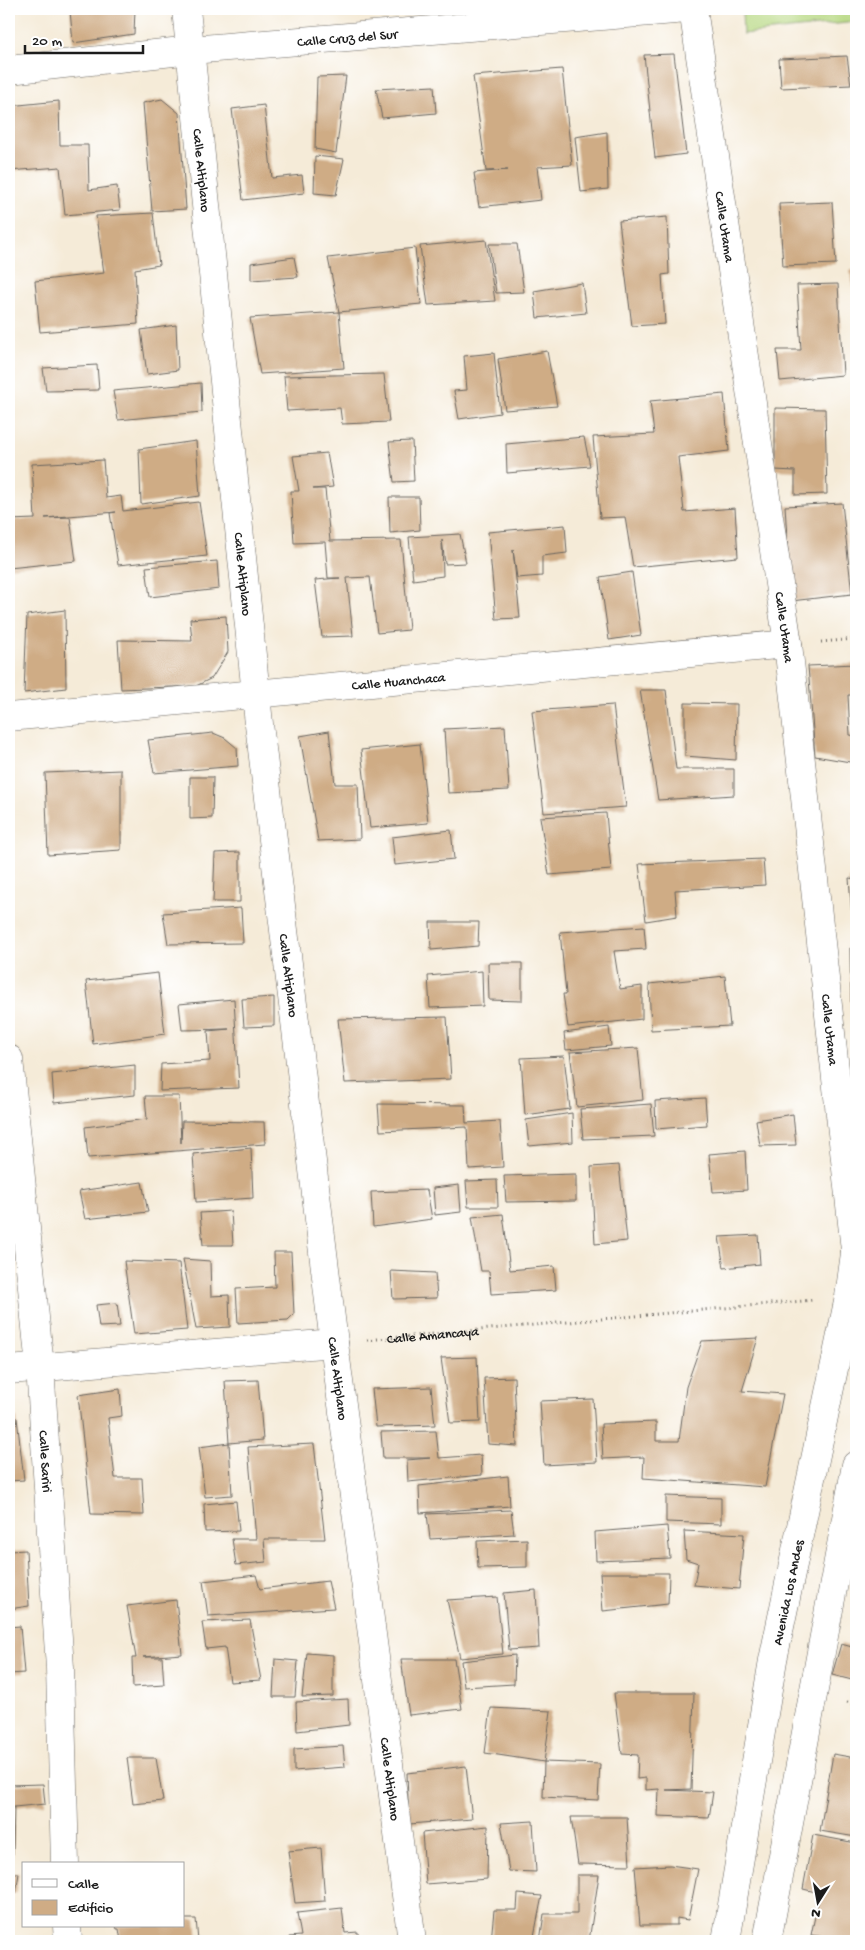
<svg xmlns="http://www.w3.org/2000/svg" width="865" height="1950" viewBox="0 0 865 1950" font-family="'Gochi Hand',sans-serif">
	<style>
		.green { fill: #b5d77f; stroke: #687a4e }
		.building { fill: #cfac85 }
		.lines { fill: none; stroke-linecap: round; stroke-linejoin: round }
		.minor-casing { stroke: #68645e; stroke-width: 29 }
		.path { stroke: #68645e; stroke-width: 3; stroke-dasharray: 1 4; stroke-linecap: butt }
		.minor { stroke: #fff; stroke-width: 28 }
		.labels { text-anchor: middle; stroke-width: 4; stroke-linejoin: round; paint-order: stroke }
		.street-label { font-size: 14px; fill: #1c1c1c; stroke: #fff }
	</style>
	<rect width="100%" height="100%" fill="#fff"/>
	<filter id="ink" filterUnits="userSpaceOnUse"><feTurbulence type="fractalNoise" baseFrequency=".02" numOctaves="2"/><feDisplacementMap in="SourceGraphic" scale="10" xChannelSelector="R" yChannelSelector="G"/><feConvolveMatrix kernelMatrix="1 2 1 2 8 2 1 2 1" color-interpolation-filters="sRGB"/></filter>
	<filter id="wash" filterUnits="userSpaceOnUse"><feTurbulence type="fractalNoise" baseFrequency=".0096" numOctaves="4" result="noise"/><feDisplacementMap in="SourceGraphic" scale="20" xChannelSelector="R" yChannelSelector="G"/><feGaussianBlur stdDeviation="1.12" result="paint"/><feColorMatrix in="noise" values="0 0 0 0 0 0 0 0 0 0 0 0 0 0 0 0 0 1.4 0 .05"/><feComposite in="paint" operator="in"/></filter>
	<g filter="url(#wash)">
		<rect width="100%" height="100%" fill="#f5ebd8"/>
		<polygon class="green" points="742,9 856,9 856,22 743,34"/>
		<g id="blocks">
			<g class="building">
				<polygon points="95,9 135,9 134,34 73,43 70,11"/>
				<polygon points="674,54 686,154 655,158 644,55"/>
				<polygon points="847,56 851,85 781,88 779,59"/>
				<polygon points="562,69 572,165 537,167 541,200 479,207 474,173 508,170 486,171 473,76"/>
				<polygon points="346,76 336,153 315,149 317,77"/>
				<polygon points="434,86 436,113 382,118 376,89"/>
				<polygon points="162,99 179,113 186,209 152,211 143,103"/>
				<polygon points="59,101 60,145 88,145 89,190 117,186 120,210 65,215 60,167 9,171 9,106"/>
				<polygon points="264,105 272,178 302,175 304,193 243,200 232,109"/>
				<polygon points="607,132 608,189 581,192 575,137"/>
				<polygon points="315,156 344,159 336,195 314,193"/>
				<polygon points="832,202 836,264 783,266 779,204"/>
				<polygon points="153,213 159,265 135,269 138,324 40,332 35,281 104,273 96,216"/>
				<polygon points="667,217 669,274 662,275 665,324 632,326 619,221"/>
				<polygon points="486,240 495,301 428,305 420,246"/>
				<polygon points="489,244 517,244 524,292 496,293"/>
				<polygon points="415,248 421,304 339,312 328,258"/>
				<polygon points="294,257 298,277 251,280 251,263"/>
				<polygon points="850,270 856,270 856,302 855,302"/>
				<polygon points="582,283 586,313 537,318 534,291"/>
				<polygon points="838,284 843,375 780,381 777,350 801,350 797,285"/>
				<polygon points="339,312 344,368 260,374 250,318"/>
				<polygon points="176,325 178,370 147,374 141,330"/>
				<polygon points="547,351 557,406 505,410 498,359"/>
				<polygon points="494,353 500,413 459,419 454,391 467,390 464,356"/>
				<polygon points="97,365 99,390 46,391 43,368"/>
				<polygon points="384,374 389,422 342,424 340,408 287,411 284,376"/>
				<polygon points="201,383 202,412 118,420 113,391"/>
				<polygon points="724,394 729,451 678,457 684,512 735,508 738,557 633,567 625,517 600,518 593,437 654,434 650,401"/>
				<polygon points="775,408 825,409 827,494 795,495 795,471 775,470"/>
				<polygon points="584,437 590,466 507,473 506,444"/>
				<polygon points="196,441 200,496 141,504 139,449"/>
				<polygon points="412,441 414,481 394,482 389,442"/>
				<polygon points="327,453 333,487 313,489 325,489 330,541 401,540 409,630 377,633 370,577 347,578 353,636 322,637 315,580 340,578 328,578 325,542 294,543 291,491 299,491 293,456"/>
				<polygon points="103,460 106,498 121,496 123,511 199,502 207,556 118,565 110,513 116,512 45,518 70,517 76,561 9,568 9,520 35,519 32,464"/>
				<polygon points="389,497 419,497 420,530 390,533"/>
				<polygon points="842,503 852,594 791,601 785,506"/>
				<polygon points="565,525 567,553 542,556 542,576 517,578 513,550 520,618 496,619 488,532"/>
				<polygon points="460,534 466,563 445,564 442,540 443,576 413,580 409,537"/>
				<polygon points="217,561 219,589 150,597 146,567"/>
				<polygon points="632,572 641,635 609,640 600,577"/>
				<polygon points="65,610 66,688 24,693 27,615"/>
				<polygon points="226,616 228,652 212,678 196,686 121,689 118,640 192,641 190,619"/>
				<polygon points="856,664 856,695 848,695 850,735 856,736 856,763 815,756 808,666"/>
				<polygon points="640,690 666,690 676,769 734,769 734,795 658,800"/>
				<polygon points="685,703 737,704 736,760 685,756"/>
				<polygon points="613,705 626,807 544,813 532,711"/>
				<polygon points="505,726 509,790 448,793 444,729"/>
				<polygon points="329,731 335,784 358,784 360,839 318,841 300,736"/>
				<polygon points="213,733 225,738 237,748 238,766 154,773 148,740"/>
				<polygon points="420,744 428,823 370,828 361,750"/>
				<polygon points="121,770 121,850 48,855 45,773"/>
				<polygon points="190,777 213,777 212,818 190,819"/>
				<polygon points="606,813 611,870 549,875 540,817"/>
				<polygon points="451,830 454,859 395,865 392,837"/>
				<polygon points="240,852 240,902 213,902 215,853"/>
				<polygon points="763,859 765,885 675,890 677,916 646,921 639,864"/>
				<polygon points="849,878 856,879 856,944 854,944"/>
				<polygon points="241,908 243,943 168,944 163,913"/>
				<polygon points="430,922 479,922 478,946 431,950"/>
				<polygon points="644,926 646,949 614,951 620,989 642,986 642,1019 568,1027 563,994 566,994 560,932"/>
				<polygon points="850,948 856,950 856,1016 851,1016"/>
				<polygon points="488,963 522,963 522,1001 489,1000"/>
				<polygon points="482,971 483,1006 430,1008 428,976"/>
				<polygon points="158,973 165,1034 93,1044 86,981"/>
				<polygon points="725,976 730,1026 651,1030 649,984"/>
				<polygon points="274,997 274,1026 244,1027 242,999"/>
				<polygon points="234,999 239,1088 160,1091 161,1064 210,1061 208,1031 229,1029 182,1030 179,1004"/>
				<polygon points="447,1017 451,1079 345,1083 338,1019"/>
				<polygon points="609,1027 611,1046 566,1050 564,1033"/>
				<polygon points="638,1048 643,1100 577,1107 570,1052"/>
				<polygon points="564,1056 570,1109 525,1115 521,1058"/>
				<polygon points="135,1065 135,1095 54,1103 52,1074"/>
				<polygon points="145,1096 179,1096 181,1143 182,1121 264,1122 265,1144 88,1158 85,1127 147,1119"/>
				<polygon points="705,1098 707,1125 656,1129 655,1101"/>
				<polygon points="378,1104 465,1105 466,1123 500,1121 503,1167 469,1169 467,1127 380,1131"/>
				<polygon points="651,1104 654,1136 583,1139 580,1109"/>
				<polygon points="572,1113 573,1142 529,1146 526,1120"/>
				<polygon points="793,1114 796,1145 760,1146 756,1120"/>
				<polygon points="251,1148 253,1198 196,1202 193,1154"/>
				<polygon points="745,1151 747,1190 713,1192 709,1154"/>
				<polygon points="619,1165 627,1241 595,1244 591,1167"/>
				<polygon points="576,1174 576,1201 506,1202 504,1176"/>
				<polygon points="497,1180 498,1207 468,1207 466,1181"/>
				<polygon points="142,1182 148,1212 85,1219 79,1191"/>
				<polygon points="459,1185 461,1212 435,1215 433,1188"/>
				<polygon points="427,1190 432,1219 373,1227 371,1192"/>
				<polygon points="231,1211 233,1245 203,1245 200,1213"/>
				<polygon points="503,1214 510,1270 554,1266 556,1290 491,1294 489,1271 481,1271 472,1217"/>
				<polygon points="758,1235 760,1264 724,1268 719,1237"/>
				<polygon points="274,1252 291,1252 294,1314 288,1320 238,1323 236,1289 275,1287"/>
				<polygon points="183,1259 210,1261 211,1296 229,1295 230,1327 196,1329"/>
				<polygon points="124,1261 179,1263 187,1330 134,1334"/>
				<polygon points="391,1271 435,1273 437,1298 393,1299"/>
				<polygon points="117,1303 120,1326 99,1327 96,1305"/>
				<polygon points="758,1338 742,1391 783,1394 765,1487 643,1478 644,1457 603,1459 601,1424 656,1422 656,1441 679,1441 686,1387 702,1341"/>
				<polygon points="477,1357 480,1422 450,1423 441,1358"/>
				<polygon points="514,1377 517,1446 488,1444 484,1378"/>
				<polygon points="258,1380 263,1440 229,1443 225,1381"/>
				<polygon points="431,1387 435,1425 376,1427 372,1389"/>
				<polygon points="120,1389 122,1416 108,1418 115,1478 142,1478 144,1515 91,1514 78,1395"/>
				<polygon points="593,1399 597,1462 544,1465 540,1401"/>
				<polygon points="17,1418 24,1480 9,1481 9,1419"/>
				<polygon points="436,1431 439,1458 481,1455 482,1475 408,1482 407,1460 431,1458 383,1458 381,1432"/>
				<polygon points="229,1443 232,1495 205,1497 199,1447"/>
				<polygon points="314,1444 325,1539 264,1539 266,1562 236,1565 232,1539 256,1539 248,1447"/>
				<polygon points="508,1476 510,1506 420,1513 419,1486"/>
				<polygon points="666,1496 721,1498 721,1524 666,1522"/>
				<polygon points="236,1501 239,1531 205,1532 204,1504"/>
				<polygon points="511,1510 514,1534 430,1539 427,1514"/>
				<polygon points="667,1526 670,1558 596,1561 595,1532"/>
				<polygon points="684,1531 744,1534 739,1589 694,1585 698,1563 686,1559"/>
				<polygon points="856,1532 856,1565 849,1564"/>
				<polygon points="527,1539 527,1567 478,1568 477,1541"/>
				<polygon points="26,1550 29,1606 9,1609 9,1551"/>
				<polygon points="600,1573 669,1573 668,1604 603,1611"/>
				<polygon points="256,1575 260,1589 328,1581 334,1608 208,1616 203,1581"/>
				<polygon points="536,1590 539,1648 509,1650 504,1593"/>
				<polygon points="497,1597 503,1654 460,1658 447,1600"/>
				<polygon points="176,1600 182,1654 143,1657 162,1657 164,1685 133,1687 132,1658 136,1658 127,1606"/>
				<polygon points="250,1620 261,1680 230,1682 225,1647 206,1649 202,1622"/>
				<polygon points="20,1626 24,1673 9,1674 9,1627"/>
				<polygon points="841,1644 856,1648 856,1681 832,1675"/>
				<polygon points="307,1653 333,1655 333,1696 302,1697"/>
				<polygon points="515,1655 514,1684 464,1687 461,1661"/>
				<polygon points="275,1659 298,1661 295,1697 273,1697"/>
				<polygon points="401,1659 454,1659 462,1709 409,1715"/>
				<polygon points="614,1693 694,1693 691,1789 666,1790 713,1792 709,1818 658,1816 659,1789 646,1790 646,1778 637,1779 638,1755 622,1754"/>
				<polygon points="348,1699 349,1725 297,1731 296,1702"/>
				<polygon points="491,1708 551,1711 544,1762 485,1753"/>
				<polygon points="343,1746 345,1767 294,1771 294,1749"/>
				<polygon points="833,1754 856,1758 856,1837 820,1831"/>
				<polygon points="127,1758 156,1758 163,1801 133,1804"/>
				<polygon points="544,1762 600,1764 598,1800 543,1797"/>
				<polygon points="466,1766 472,1819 409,1824 407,1773"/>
				<polygon points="43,1784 45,1804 14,1807 13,1854 9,1854 9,1785"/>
				<polygon points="571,1817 627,1817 630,1865 578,1864"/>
				<polygon points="533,1821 536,1872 509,1871 501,1823"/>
				<polygon points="488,1826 487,1879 426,1884 422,1833"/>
				<polygon points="813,1835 856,1843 856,1923 853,1941 811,1935 820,1893 803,1889"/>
				<polygon points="321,1848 325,1901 295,1903 288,1851"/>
				<polygon points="670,1865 698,1869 688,1920 677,1918 677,1925 640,1925 635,1867"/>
				<polygon points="9,1873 19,1873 16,1893 9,1895"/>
				<polygon points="577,1875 599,1875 589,1941 540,1941 544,1914 577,1914"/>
				<polygon points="518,1894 542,1896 533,1941 491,1941 494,1910 517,1910"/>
				<polygon points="342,1908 345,1933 358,1932 358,1941 289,1941 289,1937 301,1936 297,1913"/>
				<polygon points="184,1919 196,1919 198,1941 121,1941 119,1929 117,1929 116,1926 184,1926"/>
			</g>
		</g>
	</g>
	<g filter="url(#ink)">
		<use href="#blocks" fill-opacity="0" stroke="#68645e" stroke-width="1"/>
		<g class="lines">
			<defs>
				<g id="minor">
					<path id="s2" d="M186 9 259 724 334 1343 412 1941"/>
					<path id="s3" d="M693 9 788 644 855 1250"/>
					<path id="s4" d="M9 70 191 50 687 9"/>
					<path id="s5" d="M9 717 788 644"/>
					<path id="s6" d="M9 1059 40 1367 60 1668 65 1864"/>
					<polyline points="9,1370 334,1343"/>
					<polyline points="67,1926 68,1941"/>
					<path id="s7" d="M726 1941 773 1660 849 1297 856 1246"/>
					<polyline points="767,1941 856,1465"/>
				</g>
			</defs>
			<use href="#minor" class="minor-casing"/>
			<g class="path">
				<polyline points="821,642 856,639"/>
				<path id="s1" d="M367 1340 814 1300"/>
				<polyline points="847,1702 856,1704"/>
			</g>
			<use href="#minor" class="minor"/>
		</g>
	</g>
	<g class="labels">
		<g class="street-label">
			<text dy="5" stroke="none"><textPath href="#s4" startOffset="340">Calle Cruz del Sur</textPath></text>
			<text dy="5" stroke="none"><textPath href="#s2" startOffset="162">Calle Altiplano</textPath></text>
			<text dy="5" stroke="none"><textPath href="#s3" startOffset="220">Calle Utama</textPath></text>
			<text dy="5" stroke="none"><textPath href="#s2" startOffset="568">Calle Altiplano</textPath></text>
			<text dy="5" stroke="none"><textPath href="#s3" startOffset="625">Calle Utama</textPath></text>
			<text dy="5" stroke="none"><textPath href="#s5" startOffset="391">Calle Huanchaca</textPath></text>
			<text dy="5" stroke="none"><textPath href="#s2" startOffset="972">Calle Altiplano</textPath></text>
			<text dy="5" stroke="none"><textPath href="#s3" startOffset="1030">Calle Utama</textPath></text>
			<text dy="5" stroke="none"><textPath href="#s1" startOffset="66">Calle Amancaya</textPath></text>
			<text dy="5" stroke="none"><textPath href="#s2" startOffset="1378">Calle Altiplano</textPath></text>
			<text dy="5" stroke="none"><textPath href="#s6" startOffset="404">Calle Sariri</textPath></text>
			<text dy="5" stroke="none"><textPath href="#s7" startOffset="354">Avenida Los Andes</textPath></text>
			<text dy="5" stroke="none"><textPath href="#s2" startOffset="1782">Calle Altiplano</textPath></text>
		</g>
	</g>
	<rect width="865" height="1950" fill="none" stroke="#fff" stroke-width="30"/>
	<rect x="22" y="1862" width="162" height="65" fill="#ffffff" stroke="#a4a4a4"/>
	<rect x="32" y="1879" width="25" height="8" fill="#ffffff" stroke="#a4a4a4"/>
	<text x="68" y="1888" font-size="15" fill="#1c1c1c">Calle</text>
	<rect x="32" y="1900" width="25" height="15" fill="#cfac85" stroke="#a4a4a4"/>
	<text x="68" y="1912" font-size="15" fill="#1c1c1c">Edificio</text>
	<g transform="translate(818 1902) rotate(191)" stroke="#ffffff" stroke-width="4" paint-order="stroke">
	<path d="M0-4L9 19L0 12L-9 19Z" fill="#1c1c1c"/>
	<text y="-8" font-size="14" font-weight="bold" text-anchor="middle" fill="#1c1c1c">N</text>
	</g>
	<path d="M25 45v8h118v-8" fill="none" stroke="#1c1c1c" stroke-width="2.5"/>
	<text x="32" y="45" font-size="15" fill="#1c1c1c" stroke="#ffffff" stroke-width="4" paint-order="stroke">20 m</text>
</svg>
